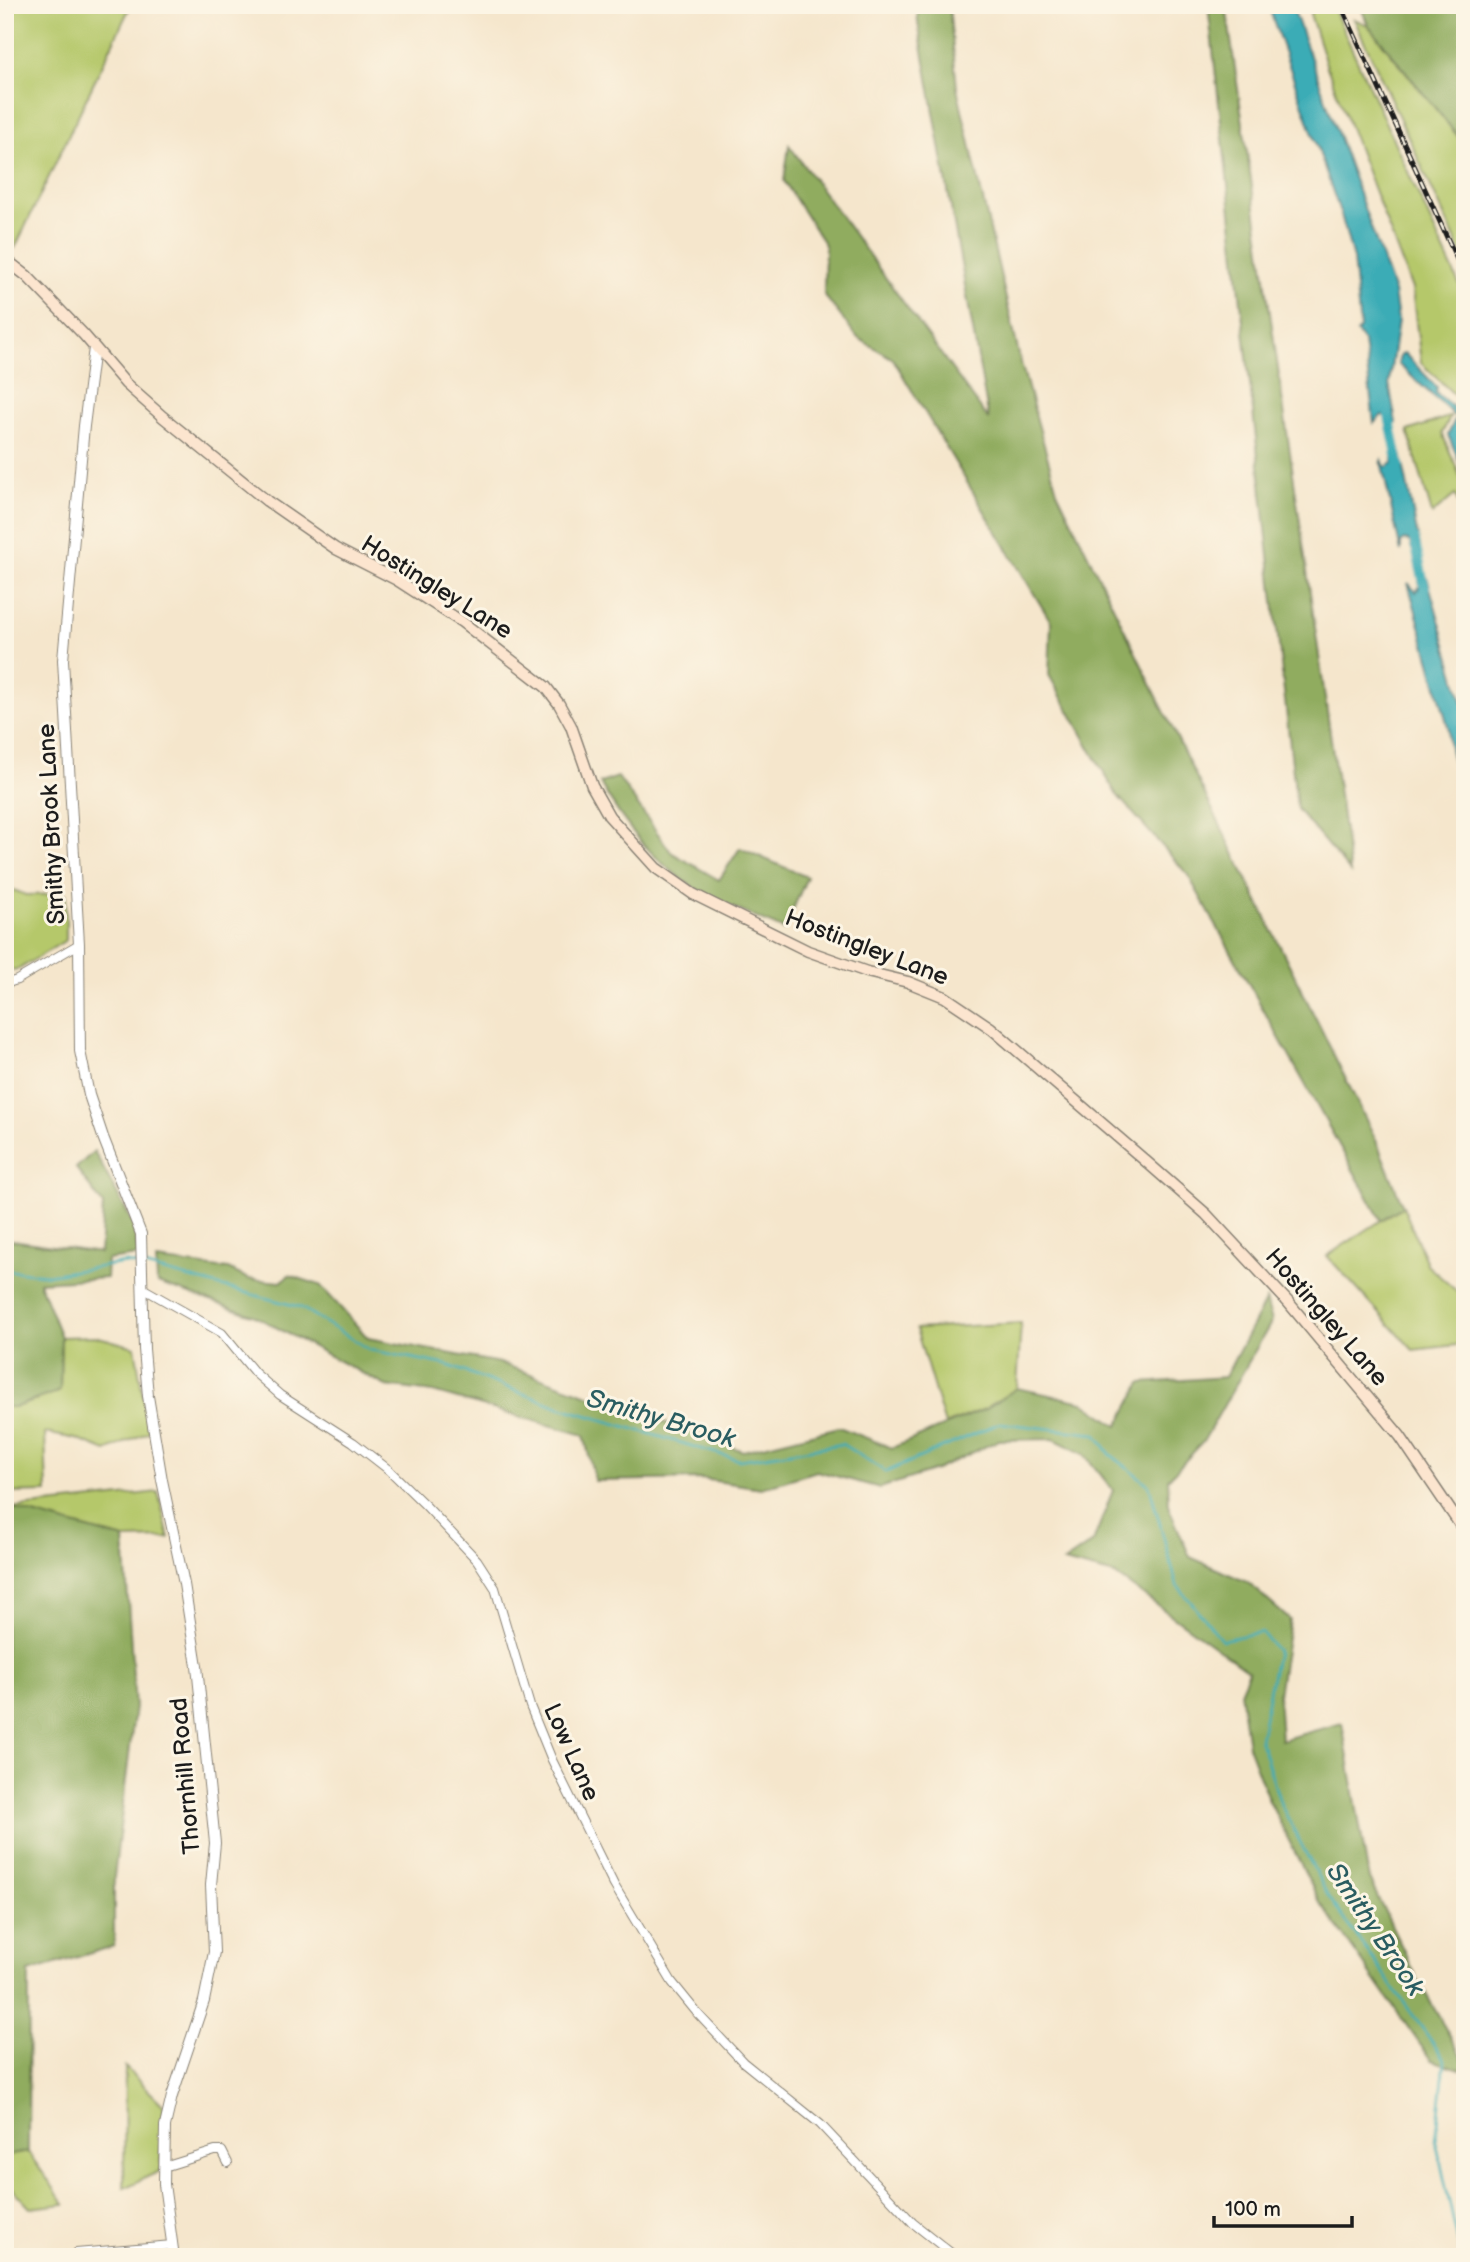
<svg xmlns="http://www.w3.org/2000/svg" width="1470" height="2262" viewBox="0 0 1470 2262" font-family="'Balsamiq Sans',sans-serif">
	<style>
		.green { fill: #b5c86b; stroke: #687244; stroke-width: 2 }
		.forest { fill: #90ac5f; stroke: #56643e; stroke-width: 2 }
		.water { fill: #3bacb6; stroke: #2c6469; stroke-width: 2 }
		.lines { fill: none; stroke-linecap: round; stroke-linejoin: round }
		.stream { stroke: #3bacb6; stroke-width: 2.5 }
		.canal { stroke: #3bacb6; stroke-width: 10 }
		.minor-casing { stroke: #888174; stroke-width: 10 }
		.tertiary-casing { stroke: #888174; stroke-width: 12 }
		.secondary-casing { stroke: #888174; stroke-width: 13 }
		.minor { stroke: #fff; stroke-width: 8 }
		.tertiary { stroke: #fff; stroke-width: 10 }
		.secondary { stroke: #fce5cf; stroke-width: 10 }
		.rail-casing { stroke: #1c1c1c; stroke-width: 5 }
		.rail { stroke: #fcf5e5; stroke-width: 2.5; stroke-dasharray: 8; stroke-linecap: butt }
		.labels { text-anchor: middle; stroke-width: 6; stroke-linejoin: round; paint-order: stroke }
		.street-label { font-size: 24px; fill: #1c1c1c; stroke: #fcf5e5 }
		.water-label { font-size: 26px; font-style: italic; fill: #2a5d61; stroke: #fcf5e5 }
	</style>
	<rect width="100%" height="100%" fill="#fcf5e5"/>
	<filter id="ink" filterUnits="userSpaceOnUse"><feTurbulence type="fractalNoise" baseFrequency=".0143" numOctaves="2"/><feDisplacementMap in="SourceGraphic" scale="14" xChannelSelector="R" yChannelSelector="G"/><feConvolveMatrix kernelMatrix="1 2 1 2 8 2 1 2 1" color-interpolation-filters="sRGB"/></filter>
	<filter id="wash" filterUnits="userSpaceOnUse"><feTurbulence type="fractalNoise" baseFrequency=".00686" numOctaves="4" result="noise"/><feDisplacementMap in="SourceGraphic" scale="28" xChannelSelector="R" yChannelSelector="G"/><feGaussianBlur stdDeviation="1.57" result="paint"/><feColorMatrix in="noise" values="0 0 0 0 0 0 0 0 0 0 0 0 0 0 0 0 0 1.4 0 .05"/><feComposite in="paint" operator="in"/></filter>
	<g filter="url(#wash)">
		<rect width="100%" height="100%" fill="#f5e6cc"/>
		<g class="green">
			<polygon points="5,5 131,5 15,248 5,241"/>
			<polygon points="1317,5 1332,5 1465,297 1465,397 1461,401 1421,363 1412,289 1327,67 1310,14"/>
			<polygon points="1354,19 1368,25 1465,145 1465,261"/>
			<polygon points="1451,416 1442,433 1465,488 1465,517 1455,495 1432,514 1408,431"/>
			<polygon points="11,889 26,895 66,894 66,940 19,969 5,971 5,890"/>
			<polygon points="1403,1206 1428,1266 1460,1294 1465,1304 1465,1344 1413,1350 1327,1256"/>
			<polygon points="1021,1323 1017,1388 985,1409 945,1425 916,1329"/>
			<polygon points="95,1336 135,1347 149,1432 106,1451 76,1439 45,1433 47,1492 5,1493 5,1407 16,1407 60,1391 61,1337"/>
			<polygon points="158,1492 169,1538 124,1539 11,1508"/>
			<polygon points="125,2067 164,2106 160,2171 124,2188"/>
			<polygon points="28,2152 65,2204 30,2208 5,2181 5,2156"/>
		</g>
		<g class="forest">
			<polygon points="917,5 949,5 957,88 1021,363 1057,491 1182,748 1375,1138 1403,1206 1381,1220 1188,875 1116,794 1049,675 1051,622 893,359 858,338 824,295 825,245 784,181 789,145 989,420 918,23"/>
			<polygon points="1208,5 1226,5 1350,872 1297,809"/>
			<polygon points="1360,5 1465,5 1465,145 1368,25"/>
			<path d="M618 777 671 852 719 880 740 848 807 877 784 930C754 916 720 904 692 886 653 861 622 822 600 783Z"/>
			<polygon points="94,1151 134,1225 138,1256 107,1260 106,1278 39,1282 61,1337 60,1391 16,1407 5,1407 5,1239 100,1253 103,1205 76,1168"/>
			<polygon points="156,1260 228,1269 249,1279 281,1282 289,1275 320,1285 368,1338 500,1363 743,1451 839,1427 892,1448 985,1409 1017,1388 1083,1402 1118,1426 1141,1383 1225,1377 1266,1300 1272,1321 1203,1442 1168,1479 1169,1508 1190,1557 1247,1582 1290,1620 1278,1694 1281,1740 1342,1723 1369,1879 1417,1978 1465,2063 1465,2071 1431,2060 1320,1902 1269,1801 1248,1746 1240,1692 1249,1671 1115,1575 1064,1562 1093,1542 1113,1490 1084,1454 1054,1439 999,1440 936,1470 880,1488 817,1471 761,1488 702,1479 595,1481 584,1435 433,1392 386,1386 255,1316 157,1283"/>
			<polygon points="5,1506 124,1539 135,1707 114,1877 114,1946 29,1972 28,2152 5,2156"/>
		</g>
		<g class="water">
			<polygon points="1268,5 1292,5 1394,292 1398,320 1389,383 1396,423 1388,424 1386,416 1382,415 1374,423 1364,342 1357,333 1360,328 1353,259 1342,218"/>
			<polygon points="1404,353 1437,387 1436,393 1457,410 1465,411 1465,474 1448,435 1456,417 1398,364 1400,356"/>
			<polygon points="1401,454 1420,547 1412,549 1410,541 1404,540 1401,543 1401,552 1381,461 1382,459 1384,465 1387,467 1393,463 1393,455"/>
			<path d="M1427 577 1465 711V795C1459 780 1446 745 1449 730L1408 583 1416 592 1420 586 1419 578Z"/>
		</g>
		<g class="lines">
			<g class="stream">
				<polyline points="144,1266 300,1307 370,1350 447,1365 559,1407 739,1460 842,1444 886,1472 1000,1423 1096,1434 1110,1454 1149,1485 1177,1585 1222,1640 1261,1632 1277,1651 1260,1739 1281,1805 1328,1896 1445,2060 1436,2141 1461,2257"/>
				<polyline points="5,1270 47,1275 126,1263 137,1265"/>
			</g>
			<g class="canal">
				<polyline points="1388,411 1399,465"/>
				<polyline points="1414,538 1425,588"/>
			</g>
		</g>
	</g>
	<g filter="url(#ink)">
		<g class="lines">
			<defs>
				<g id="minor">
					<polyline points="5,984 17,980 79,944"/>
					<polyline points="144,1289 222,1333 255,1373 280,1395 353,1442 389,1470 426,1506 477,1560 495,1588 530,1706 552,1760 614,1885 672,1982 698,2014 743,2062 820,2124 913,2223 956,2257"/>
					<polyline points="164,2167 215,2151 222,2151 228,2163"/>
					<polyline points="76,2253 173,2245"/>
				</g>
				<polyline id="tertiary" points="94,348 84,426 63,660 79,944 80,1051 89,1095 103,1137 141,1234 144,1349 148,1396 162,1480 184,1584 197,1666 215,1843 211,1885 214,1952 204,2001 172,2096 165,2126 164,2184 174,2257"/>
				<polyline id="secondary" points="5,259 27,276 84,335 126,384 163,417 267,501 336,549 397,580 462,622 546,687 559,704 571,726 592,786 609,816 656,868 693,894 808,951 867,972 908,982 945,997 991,1028 1141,1157 1206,1214 1288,1302 1400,1436 1465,1532"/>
			</defs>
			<use href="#minor" class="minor-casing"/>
			<use href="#tertiary" class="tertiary-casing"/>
			<use href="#secondary" class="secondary-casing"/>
			<use href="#minor" class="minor"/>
			<use href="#tertiary" class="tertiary"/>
			<use href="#secondary" class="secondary"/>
			<defs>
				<polyline id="rail" points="1341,5 1465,277"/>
			</defs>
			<use href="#rail" class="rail-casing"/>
			<use href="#rail" class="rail"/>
		</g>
	</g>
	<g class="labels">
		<g class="street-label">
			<text transform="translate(437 587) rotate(32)" y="8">Hostingley Lane</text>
			<text transform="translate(51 824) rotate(-93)" y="8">Smithy Brook Lane</text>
			<text transform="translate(867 947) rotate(21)" y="8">Hostingley Lane</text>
			<text transform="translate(1327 1317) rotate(49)" y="8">Hostingley Lane</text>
			<text transform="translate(572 1752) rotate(66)" y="8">Low Lane</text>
			<text transform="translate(185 1776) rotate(-95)" y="8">Thornhill Road</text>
		</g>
		<g class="water-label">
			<text transform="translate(661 1418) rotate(16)" y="9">Smithy Brook</text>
			<text transform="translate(1376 1929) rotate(56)" y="9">Smithy Brook</text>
		</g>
	</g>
	<rect width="1470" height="2262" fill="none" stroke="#fcf5e5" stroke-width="28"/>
	<path d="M1214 2216v10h138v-10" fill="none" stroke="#1c1c1c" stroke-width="3.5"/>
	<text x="1225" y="2216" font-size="21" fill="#1c1c1c" stroke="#fcf5e5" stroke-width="5" paint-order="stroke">100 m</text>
</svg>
